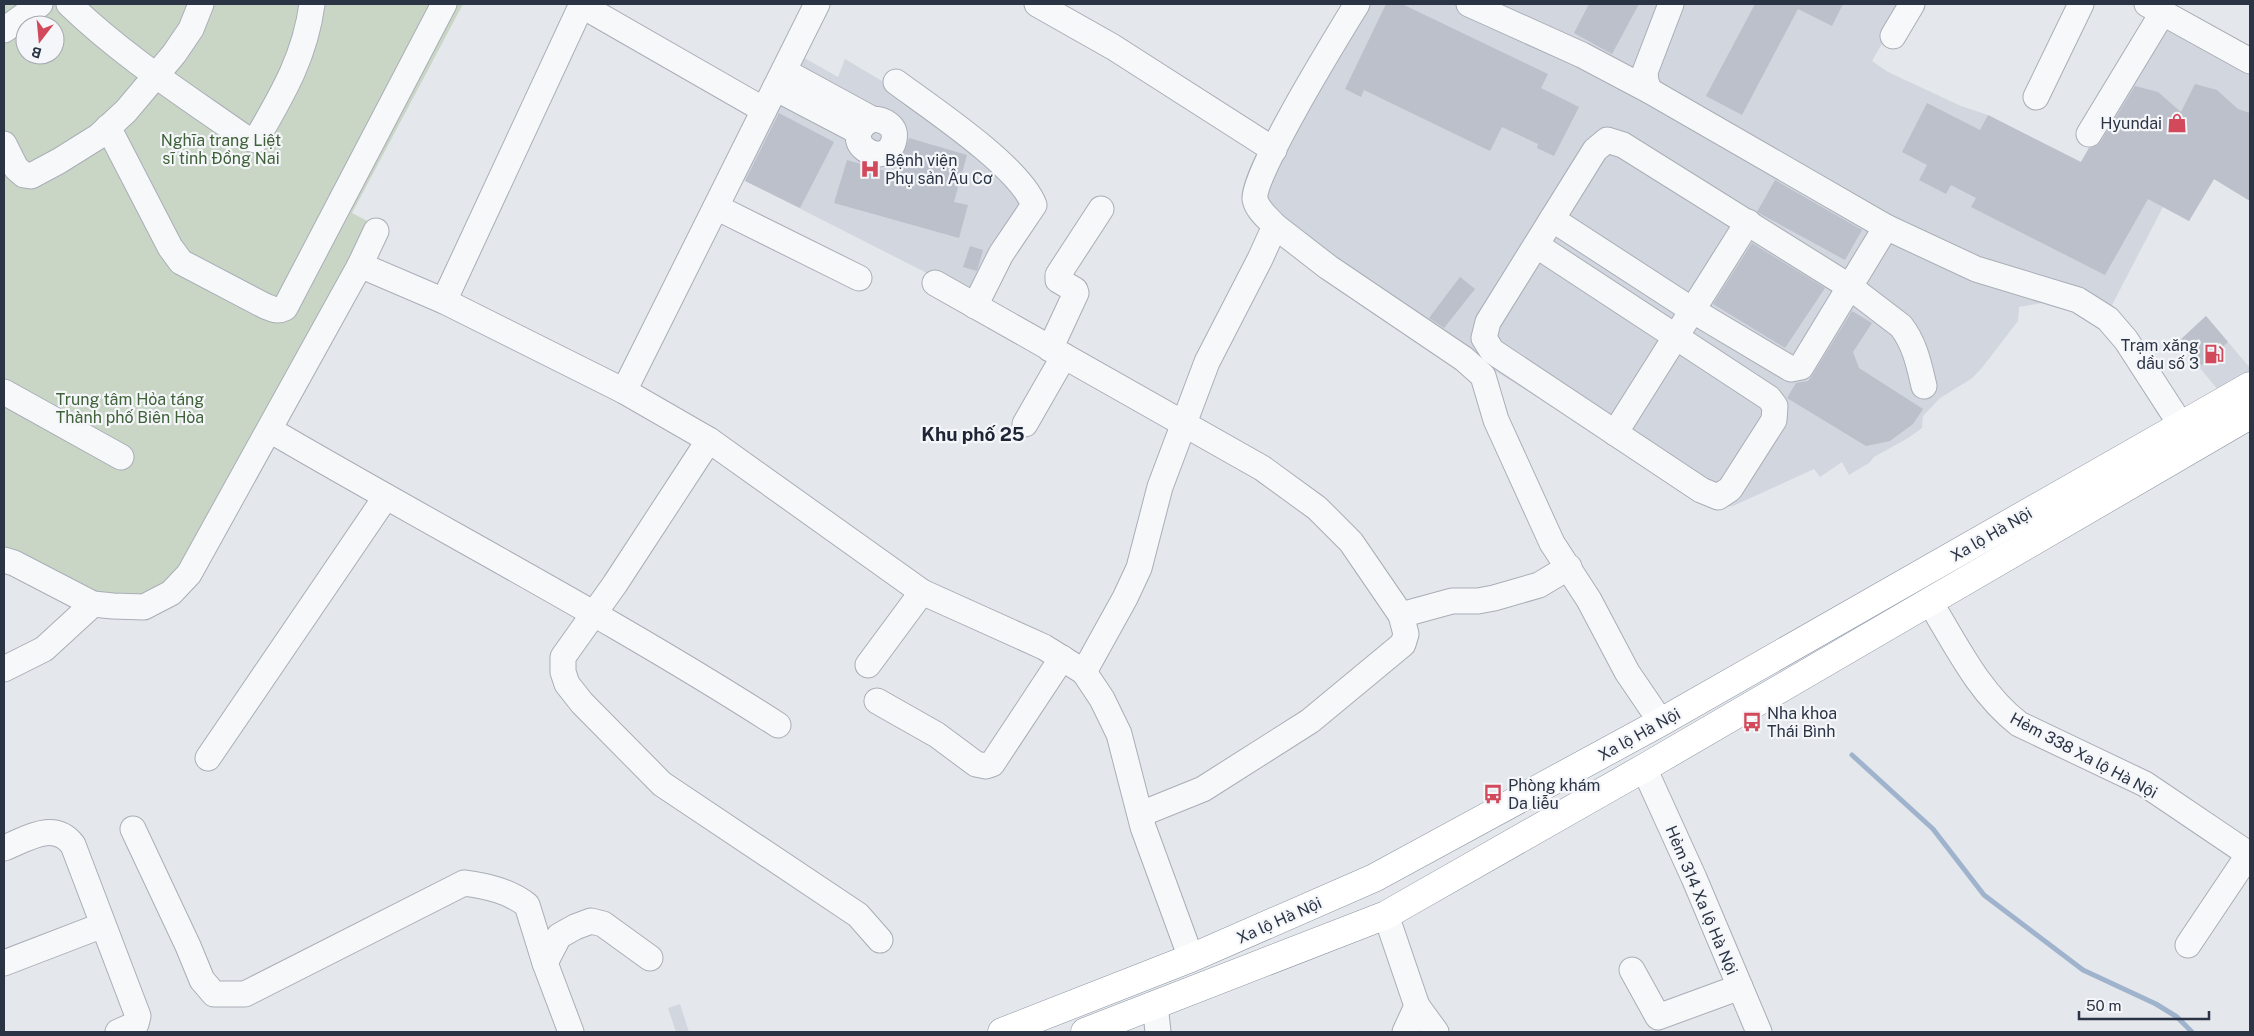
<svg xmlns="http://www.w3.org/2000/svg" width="2254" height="1036" viewBox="0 0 2254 1036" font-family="'Public Sans',sans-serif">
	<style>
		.built { fill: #d2d6de }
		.green { fill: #c9d6c5; fill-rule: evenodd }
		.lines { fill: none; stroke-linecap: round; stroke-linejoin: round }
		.stream { stroke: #9fb4cc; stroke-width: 5 }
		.building { fill: #bbc0ca }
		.minor-casing { stroke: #a9aeb7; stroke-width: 27 }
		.highway-casing { stroke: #8b94a3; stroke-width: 29 }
		.minor { stroke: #f7f8fa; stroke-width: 25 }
		.highway { stroke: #fff; stroke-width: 28 }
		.labels { text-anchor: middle; stroke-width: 4.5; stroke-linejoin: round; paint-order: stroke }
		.poi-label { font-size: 16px; fill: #2b3445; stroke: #f4f6f9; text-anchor: start }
		.park-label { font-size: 16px; fill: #3f6138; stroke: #f4f6f9 }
		.street-label { font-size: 16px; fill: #2b3445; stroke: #f4f6f9 }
		.quarter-label { font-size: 19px; font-weight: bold; fill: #1d2536; stroke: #f4f6f9 }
	</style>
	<rect width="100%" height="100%" fill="#e4e7ec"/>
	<g class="built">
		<polygon points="1365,4 1905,4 1872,61 1888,72 1961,106 1988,115 2080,163 2165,20 2250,68 2250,201 2214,179 2189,221 2163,207 2112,305 2152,365 2164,424 2099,322 2073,310 2041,303 2019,307 2018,321 1981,369 1971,379 1940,398 1923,416 1922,428 1908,438 1874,457 1869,463 1849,475 1842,462 1820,477 1814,469 1733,506 1718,508 1469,355 1279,221 1262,189"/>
		<polygon points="799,55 838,77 845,59 889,85 945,127 1027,206 972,296 738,177"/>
		<polygon points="2206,316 2250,368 2250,374 2220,392 2178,342"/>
		<polygon points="680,1004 689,1032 676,1032 668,1008"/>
	</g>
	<path class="green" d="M4 4H463L352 213 377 226 184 570 142 601 97 599 4 550ZM25 25H55V55H25Z"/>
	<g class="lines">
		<polyline class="stream" points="1852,755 1933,829 1984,895 2083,970 2156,1004 2177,1017 2192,1032"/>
	</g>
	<g class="building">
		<polygon points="1386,4 1402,4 1548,74 1541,88 1579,107 1554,156 1537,148 1538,144 1502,127 1490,151 1364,90 1361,97 1345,89"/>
		<polygon points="1589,4 1639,4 1612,54 1574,33"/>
		<polygon points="1755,4 1843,4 1832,26 1798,9 1742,115 1706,96"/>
		<polygon points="2195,84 2217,90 2238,109 2250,113 2250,201 2214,179 2189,221 2148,199 2105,275 1971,207 1976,198 1951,185 1946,194 1919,180 1927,165 1902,152 1927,103 1980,130 1988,115 2081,162 2089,148 2096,146 2101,141 2135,86 2158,92 2181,112"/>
		<polygon points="779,113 834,142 800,208 745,181"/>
		<polygon points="909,138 967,155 954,202 968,205 959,238 834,203 847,160 896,174"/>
		<polygon points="1775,180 1862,230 1845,260 1757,212"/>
		<polygon points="1752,243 1825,288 1785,348 1713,304"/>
		<polygon points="970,246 983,250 977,271 963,267"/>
		<polygon points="1460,277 1475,289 1444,328 1429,318"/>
		<polygon points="1852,311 1872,323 1853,352 1859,368 1923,409 1913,424 1890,441 1866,446 1787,398 1796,383 1808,381 1813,374"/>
		<polygon points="2206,316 2228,342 2200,367 2178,342"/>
	</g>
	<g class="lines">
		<defs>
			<g id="minor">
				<path d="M69 4C123 56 183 94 244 137L256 140C282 95 305 57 312 4"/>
				<polyline points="1037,4 1113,47 1274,150"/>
				<polyline points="1469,4 1582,55 1650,91"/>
				<polyline points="1671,4 1645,72 1646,82 1650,91 1886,227 1976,269 2078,300 2108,319 2126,340 2181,425"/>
				<polyline points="2147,4 2250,61"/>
				<polyline points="581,5 764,110"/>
				<polyline points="4,30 40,4"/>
				<polyline points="1893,36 1912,4"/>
				<path d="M784 71 872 119C884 119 897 126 894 140 886 173 834 140 872 119"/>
				<path d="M896 82C931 108 1019 166 1034 205L1001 254 975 306"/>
				<polyline points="775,88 859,132"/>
				<polyline points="2036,97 2081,4"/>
				<path d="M108 127 170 247 181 262 265 306C273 309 277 312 285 308L444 4"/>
				<polyline points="2089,134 2163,12"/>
				<polyline points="4,144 16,168 24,175 31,176 59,161 99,136 126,111 174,54 191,29 201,4"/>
				<polyline points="716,207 859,278"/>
				<polyline points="1552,219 1692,310 1791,369 1801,367 1886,227"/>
				<polyline points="1275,226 1328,267 1464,359 1483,376 1496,420 1552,543 1589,600 1627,672 1661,722"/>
				<path d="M1536 245 1769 398 1775 406 1774 420 1730 489 1718 497 1701 490 1492 351 1484 338 1488 322 1595 150 1607 140 1623 145 1850 287 1901 326C1915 344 1919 365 1924 386"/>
				<polyline points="360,265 376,231"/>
				<polyline points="935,283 1262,468 1317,508 1351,542 1401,615 1406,634 1403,644 1310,721 1203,789 1141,814"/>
				<polyline points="444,301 582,4"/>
				<polyline points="1050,349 1076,293 1075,290 1058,280 1058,275 1101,209"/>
				<polyline points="624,391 817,4"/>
				<polyline points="4,392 121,457"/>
				<polyline points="1025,424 1064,356"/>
				<path d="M270 430C439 529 613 619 778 725"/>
				<polyline points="1615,433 1748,222"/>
				<polyline points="709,440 615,584 563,657 563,672 567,684 582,703 662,784 858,915 880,940"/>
				<polyline points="4,560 14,563 93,604 113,606 144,607 171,593 189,574 360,265 444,301 624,391 709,440 922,592 1044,647 1084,672 1102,699 1119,734 1143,827 1191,958"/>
				<path d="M1930 602C1956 645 1979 693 2019 724L2145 784 2250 855"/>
				<polyline points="1401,615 1452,601 1478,601 1494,598 1539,585 1569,567"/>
				<polyline points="868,665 922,592"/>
				<polyline points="4,669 44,649 93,604"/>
				<path d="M1084 672 1125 598 1139 568 1160 487 1207 362 1260 259 1275 226C1268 218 1257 210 1255 199 1252 174 1340 32 1357 4"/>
				<polyline points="877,701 937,735 976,764 986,766 992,764 1062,658"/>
				<polyline points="208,758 385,498"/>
				<polyline points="1644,768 1694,878 1759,1032"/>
				<path d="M133 829 188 946 202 980 214 994H245L464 883C487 886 509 891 527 905L545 963 571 1032"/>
				<path d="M4 848C27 839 54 820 73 845L138 1016 136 1024 118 1032"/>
				<polyline points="1386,915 1417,1006 1405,1032"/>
				<polyline points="2188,945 2249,854"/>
				<polyline points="4,963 103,925"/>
				<polyline points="545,963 559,936 575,927 591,921 603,924 650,958"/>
				<polyline points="1632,970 1658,1017 1740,987"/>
				<polyline points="1155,1004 1158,1032"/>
				<polyline points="1417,1006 1436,1032"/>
			</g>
			<g id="highway">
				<polyline points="1002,1032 1191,958 1374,878 1661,722 2250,386"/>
				<polyline points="1085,1032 1386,915 1644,768 2250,415"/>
			</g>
		</defs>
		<use href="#minor" class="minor-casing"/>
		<use href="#highway" class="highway-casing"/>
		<use href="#minor" class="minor"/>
		<use href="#highway" class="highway"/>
	</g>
	<defs>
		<symbol id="shop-bare" viewBox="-9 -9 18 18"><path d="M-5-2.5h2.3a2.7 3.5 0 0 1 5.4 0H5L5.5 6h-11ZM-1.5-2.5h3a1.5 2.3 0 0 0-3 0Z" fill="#d1495b" stroke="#f4f6f9" stroke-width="2.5" paint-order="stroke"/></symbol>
		<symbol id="hospital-bare" viewBox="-9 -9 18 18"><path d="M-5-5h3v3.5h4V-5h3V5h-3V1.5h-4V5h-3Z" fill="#d1495b" stroke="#f4f6f9" stroke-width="2.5" paint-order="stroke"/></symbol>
		<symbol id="fuel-bare" viewBox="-9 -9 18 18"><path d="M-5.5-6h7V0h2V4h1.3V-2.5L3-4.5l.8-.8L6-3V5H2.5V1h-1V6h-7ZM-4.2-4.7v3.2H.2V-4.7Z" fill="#d1495b" stroke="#f4f6f9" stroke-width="2.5" paint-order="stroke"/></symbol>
		<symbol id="bus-bare" viewBox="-9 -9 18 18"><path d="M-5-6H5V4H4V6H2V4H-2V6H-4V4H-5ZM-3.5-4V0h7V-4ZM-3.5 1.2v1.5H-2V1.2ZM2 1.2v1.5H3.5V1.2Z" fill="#d1495b" stroke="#f4f6f9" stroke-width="2.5" paint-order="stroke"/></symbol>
	</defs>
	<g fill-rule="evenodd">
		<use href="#shop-bare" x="2163" y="109" width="28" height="28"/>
		<use href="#hospital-bare" x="856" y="155" width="28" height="28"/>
		<use href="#fuel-bare" x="2200" y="340" width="28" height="28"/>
		<use href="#bus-bare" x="1738" y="708" width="28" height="28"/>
		<use href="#bus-bare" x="1479" y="780" width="28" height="28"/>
	</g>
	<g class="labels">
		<g class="poi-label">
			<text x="2162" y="129" text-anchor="end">Hyundai</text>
			<text x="885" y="166">Bệnh viện<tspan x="885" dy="18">Phụ sản Âu Cơ</tspan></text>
			<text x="2199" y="351" text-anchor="end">Trạm xăng<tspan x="2199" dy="18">dầu số 3</tspan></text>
			<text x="1767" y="719">Nha khoa<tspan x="1767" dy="18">Thái Bình</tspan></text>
			<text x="1508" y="791">Phòng khám<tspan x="1508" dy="18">Da liễu</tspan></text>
		</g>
		<g class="park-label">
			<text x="221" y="146">Nghĩa trang Liệt<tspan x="221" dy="18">sĩ tỉnh Đồng Nai</tspan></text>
			<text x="130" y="405">Trung tâm Hỏa táng<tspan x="130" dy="18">Thành phố Biên Hòa</tspan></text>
		</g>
		<g class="street-label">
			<text transform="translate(1991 534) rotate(-30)" y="6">Xa lộ Hà Nội</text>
			<text transform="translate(1639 734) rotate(-29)" y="6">Xa lộ Hà Nội</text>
			<text transform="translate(2084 755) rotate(28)" y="6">Hẻm 338 Xa lộ Hà Nội</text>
			<text transform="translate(1702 900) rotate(67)" y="6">Hẻm 314 Xa lộ Hà Nội</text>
			<text transform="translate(1279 920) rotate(-24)" y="6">Xa lộ Hà Nội</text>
		</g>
		<g class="quarter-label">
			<text x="973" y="441">Khu phố 25</text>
		</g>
	</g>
	<rect width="2254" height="1036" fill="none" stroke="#2b3445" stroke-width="10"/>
	<g transform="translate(40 40) rotate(196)"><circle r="24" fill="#f4f6f9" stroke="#a4a8b1"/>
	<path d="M0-4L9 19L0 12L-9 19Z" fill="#d1495b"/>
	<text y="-8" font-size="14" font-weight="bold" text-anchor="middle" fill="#2b3445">B</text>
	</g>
	<path d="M2079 1011v8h130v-8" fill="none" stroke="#2b3445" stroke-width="2.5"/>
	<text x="2086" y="1011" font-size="15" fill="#2b3445" stroke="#f4f6f9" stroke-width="4" paint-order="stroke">50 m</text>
</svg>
